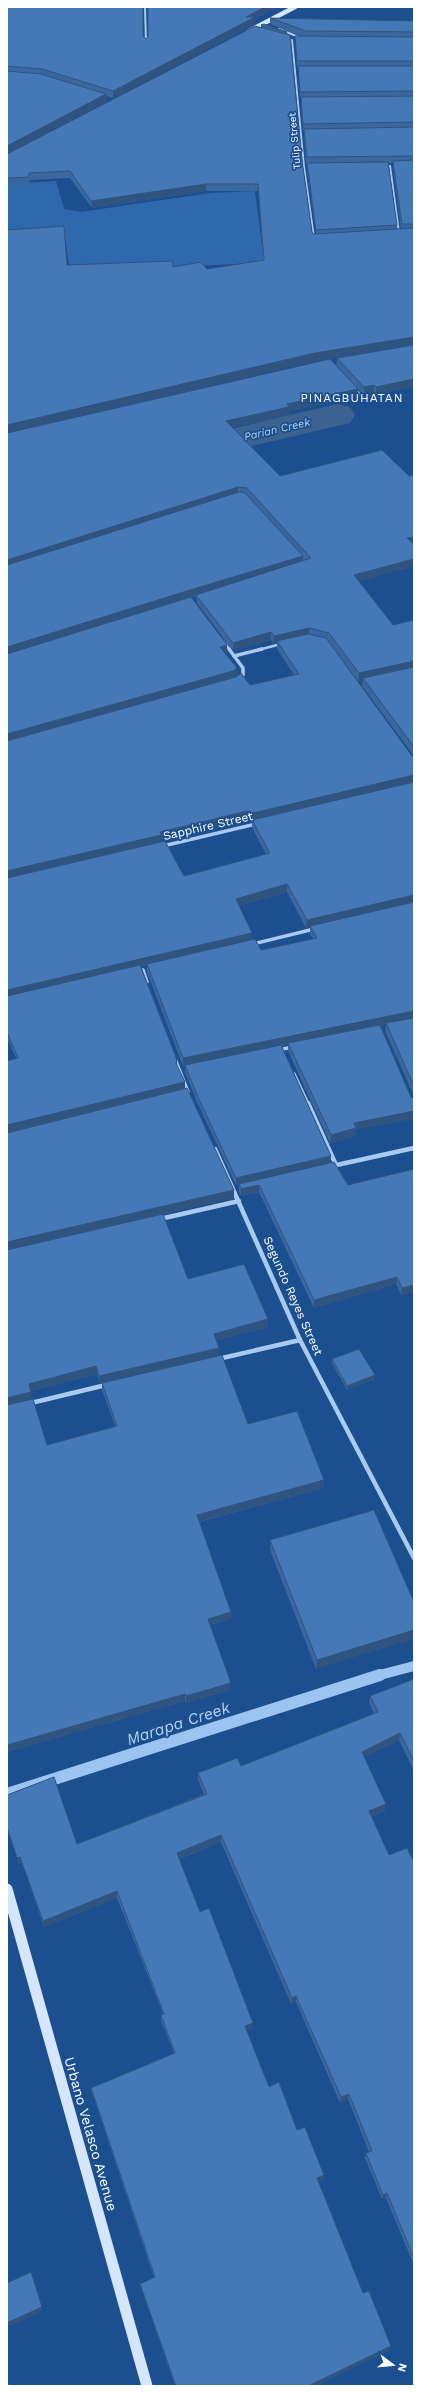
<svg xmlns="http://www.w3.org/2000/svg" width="421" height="2393" viewBox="0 0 421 2393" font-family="'Work Sans',sans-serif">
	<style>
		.green { fill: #2e69ad }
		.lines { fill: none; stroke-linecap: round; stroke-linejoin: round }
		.stream-far1 { stroke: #9cc4f0; stroke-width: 10 }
		.stream { stroke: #9cc4f0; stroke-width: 12 }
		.river { fill: #3c6290; fill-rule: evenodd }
		.street-far3 { stroke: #a9c9ee; stroke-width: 2 }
		.street-far2 { stroke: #a9c9ee; stroke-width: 2.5 }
		.street-far1 { stroke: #a9c9ee; stroke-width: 3.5 }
		.street { stroke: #a9c9ee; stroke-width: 4.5 }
		.secondary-far1 { stroke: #d6e6fa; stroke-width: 4.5 }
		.secondary { stroke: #d6e6fa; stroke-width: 11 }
		.wall { fill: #3a679d; fill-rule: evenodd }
		.shaded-wall { fill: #305480 }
		.building { fill: #4478b7; stroke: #305480 }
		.labels { text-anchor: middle; stroke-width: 3.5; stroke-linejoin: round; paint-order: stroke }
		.far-street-label { font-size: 10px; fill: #fff; stroke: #1b4f8f }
		.far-water-label { font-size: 11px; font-style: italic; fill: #b5d3f5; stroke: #1b4f8f }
		.far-quarter-label { font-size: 12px; letter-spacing: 1px; fill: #fff; stroke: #1b4f8f }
		.street-label { font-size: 12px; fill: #fff; stroke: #1b4f8f }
		.near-street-label { font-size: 14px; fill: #fff; stroke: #1b4f8f }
		.near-water-label { font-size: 16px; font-style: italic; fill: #b5d3f5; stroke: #1b4f8f }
	</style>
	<rect width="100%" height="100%" fill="#1b4f8f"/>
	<polygon class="green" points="56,181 64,209 80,212 211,193 255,191 264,263 70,271 64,231 7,236 7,184"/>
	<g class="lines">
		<polyline class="stream-far1" points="376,1676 414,1666"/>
		<polyline class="stream" points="7,1794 380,1675"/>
		<polygon class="river" points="337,404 350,407 355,415 350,423 170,465 157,462 152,454 157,446"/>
		<g class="street-far3">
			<polyline points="145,7 146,43"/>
			<polyline points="279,29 301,38"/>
			<polyline points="292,40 304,167 314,238"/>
			<polyline points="390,166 399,233"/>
		</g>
		<g class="street-far2">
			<polyline points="355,389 363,398"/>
			<polyline points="223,641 230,650"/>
			<polyline points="258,650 281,644"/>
		</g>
		<g class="street-far1">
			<polyline points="229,649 243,668 243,675 240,678"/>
			<polyline points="234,656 262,649"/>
			<polyline points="163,846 256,824"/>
			<polyline points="253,944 314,929"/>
			<polyline points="143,970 147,982"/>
			<polyline points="278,1050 293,1047"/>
			<polyline points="175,1059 188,1092"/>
			<polyline points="294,1074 308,1104"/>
		</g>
		<g class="street">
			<polyline points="308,1103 336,1165"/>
			<polyline points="215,1149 300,1340 414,1558"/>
			<polyline points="332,1166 414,1148"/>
			<polyline points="160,1219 239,1201"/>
			<polyline points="218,1359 300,1340"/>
			<polyline points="31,1403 106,1385"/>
		</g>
		<polyline class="secondary-far1" points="249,31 295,7"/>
		<polyline class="secondary" points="7,1889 147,2386"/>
	</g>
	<g class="wall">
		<polygon points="7,7 143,36 146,39 148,37 168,7 278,7 255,19 255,24 113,98 106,96 107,101 7,153"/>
		<path d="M270 18 414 21V344L315 361 7 433V230L67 265 173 267 207 269 263 260 258 191H206L92 208 70 178 29 180 30 184 7 185V154L261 27V25L287 32 302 160 312 232 314 234H316L307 169V164H306L304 135V130H303L301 103V98H300L298 72V68H297L295 43V36H301L270 24ZM388 163H393V168L401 229H396L397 225Z"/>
		<path d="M414 345V386L376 395 374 393 364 395 358 389V396L289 411V415L232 427 280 476 414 545V566L359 581 393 625 414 620V1096L385 1031 386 1024 380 1026 356 1130V1136L330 1143 288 1051V1044L282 1046 331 1156 330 1163 348 1185 414 1169V1292L401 1295 396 1284 314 1308 259 1192 241 1196 239 1192V1184L236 1185 197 1102 185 1072V1065L183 1066 147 972V965L141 966 177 1060V1065L185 1088 234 1198 80 1233 188 1279 268 1327 216 1340 219 1355 100 1383 97 1374 31 1391 16 1058 7 1038V433L336 366 337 358ZM196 596 197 603 233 651 271 640 273 644H277V649L294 675 250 685 235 677 237 676V668L225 653 227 652 191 597ZM328 641 358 681 363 680 362 686 414 756H412ZM247 819 249 822 252 821V828L266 854 184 876 162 841V840ZM287 892 306 928 310 927V934L313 939 261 950 252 939V933L239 906Z"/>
		<polygon points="332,1359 375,1375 375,1379 347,1390 332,1363"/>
		<polygon points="102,1383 248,1424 324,1480 324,1488 199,1522 231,1612 231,1619 210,1625 230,1690 186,1703 185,1701 7,1752 7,1405 47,1445 115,1426 102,1390"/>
		<polygon points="374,1510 316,1669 270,1550 270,1540"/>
		<polygon points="414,1679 414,1771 399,1740 364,1757 385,1811 371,1817 389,1855 414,1862 414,2263 413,2263 386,2198 382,2199 365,2158 366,2153 369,2152 348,2099 340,2103 296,2002 291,2004 221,1842 179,1859 200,1912 253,2028 247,2031 269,2087 297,2130 324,2175 323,2180 319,2182 363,2293 390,2350 314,2386 175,2386 141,2288 140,2284 154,2278 92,2093 91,2088 174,2053 161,2021 161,2015 163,2014 117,1898 44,1927 22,1863 19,1864 7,1829 7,1795 77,1844 204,1794 198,1780 198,1773 241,1766 374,1714 369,1703 370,1696"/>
	</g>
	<g class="shaded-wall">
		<polygon points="265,7 278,7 255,19 255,24 113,98 113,91 246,17"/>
		<polygon points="106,94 107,101 7,153 7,146"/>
		<polygon points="206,184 206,191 92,208 91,201"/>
		<polygon points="414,337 414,344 315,361 7,433 7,425 315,353"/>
		<polygon points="414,379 414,386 376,395 376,387"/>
		<polygon points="374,385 374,393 364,395 364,387"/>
		<polygon points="358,389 358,396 289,411 289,415 226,428 226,421 287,404"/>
		<polygon points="238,487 238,494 7,568 7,560"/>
		<polygon points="414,537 414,545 407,538"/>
		<polygon points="303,556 303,564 190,597 7,656 7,647 190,590"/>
		<polygon points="414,559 414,566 354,583 354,575"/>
		<polygon points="309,628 309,636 277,641 277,644 273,644 274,636"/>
		<polygon points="271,632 271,640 233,651 233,643"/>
		<polygon points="227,645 227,652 220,654 220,647"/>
		<polygon points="414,661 414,669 363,678 363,680 358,681 359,673"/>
		<polygon points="237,668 237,676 233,679 7,743 7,734"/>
		<polygon points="414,775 413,783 252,820 252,821 249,822 249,814"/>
		<polygon points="247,811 247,819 162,840 162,843 7,880 7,871 160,832"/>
		<polygon points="287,884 287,892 236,907 236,899"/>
		<polygon points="414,895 413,903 310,926 310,927 306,928 307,920"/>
		<polygon points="252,933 252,941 7,998 7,990"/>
		<polygon points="414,1011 413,1019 386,1023 386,1024 288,1044 288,1043 288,1044 183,1066 183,1058"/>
		<polygon points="185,1082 185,1089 7,1133 7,1125"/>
		<polygon points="414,1111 414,1119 356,1130 356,1136 330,1143 331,1135 354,1123"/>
		<polygon points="331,1156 330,1163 236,1185 236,1178"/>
		<polygon points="259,1185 259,1192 241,1196 241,1189"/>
		<polygon points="234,1190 234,1198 7,1250 7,1242"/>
		<polygon points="397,1277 396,1284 314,1308 314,1300"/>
		<polygon points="414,1285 414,1292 401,1295 402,1288"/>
		<polygon points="268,1319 268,1327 214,1341 214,1334"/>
		<polygon points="219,1348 219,1355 100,1383 99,1376"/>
		<polygon points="96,1366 97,1374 30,1391 29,1384"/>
		<polygon points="375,1375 375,1379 347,1390 347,1386"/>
		<polygon points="31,1392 32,1399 7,1405 7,1398"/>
		<polygon points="324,1480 324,1488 197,1522 197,1515"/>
		<polygon points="231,1612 231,1619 208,1625 208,1619"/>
		<polygon points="414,1630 414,1639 316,1669 317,1660"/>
		<polygon points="231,1683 230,1690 186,1703 186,1696"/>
		<polygon points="185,1694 185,1701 7,1752 7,1745"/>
		<polygon points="400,1733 399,1740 361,1759 362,1752"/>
		<polygon points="386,1804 385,1811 368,1818 369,1811"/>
		<polygon points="221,1835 221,1842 177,1859 177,1853"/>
		<polygon points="20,1857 22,1863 19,1864 17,1858"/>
		<polygon points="117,1891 117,1898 44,1927 43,1921"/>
		<polygon points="296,1996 296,2002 291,2004 292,1998"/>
		<polygon points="253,2023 253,2028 245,2032 245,2026"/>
		<polygon points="349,2094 348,2099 340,2103 341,2097"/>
		<polygon points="324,2175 323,2180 317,2183 317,2178"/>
		<polygon points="387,2193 386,2198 382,2199 383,2195"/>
		<polygon points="33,2276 43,2311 7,2327 7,2323"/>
		<polygon points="391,2346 390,2350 314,2386 308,2386"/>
	</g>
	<g class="building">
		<polygon points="7,7 143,7 143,36 146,39 148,37 148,7 265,7 246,17 255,17 113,91 42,69 7,66"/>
		<polygon points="270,18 414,21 414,32 306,31"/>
		<polygon points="264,24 287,32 261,25"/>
		<polygon points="255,26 290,35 302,160 312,232 314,234 414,228 414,337 315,353 7,425 7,230 64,226 67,265 172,261 173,267 201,262 207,269 264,260 258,184 206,184 91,201 70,171 29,173 29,177 7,178 7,154"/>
		<polygon points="295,36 414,37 414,61 297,61"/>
		<polygon points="298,66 414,66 414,91 300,92"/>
		<polygon points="7,71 41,74 106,94 7,146"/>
		<polygon points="414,96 414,122 303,124 301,97"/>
		<polygon points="414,127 414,156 307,157 304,129"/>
		<polygon points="414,160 414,224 402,224 393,161"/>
		<polygon points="388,162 397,225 316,230 307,163"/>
		<polygon points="414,345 414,379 376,387 374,385 364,387 337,358"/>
		<polygon points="330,359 358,389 287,404 289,407 226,421 280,476 382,450 409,476 414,475 414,537 407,538 414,545 414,559 354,575 393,625 414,620 414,661 359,673 329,633 309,628 274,636 271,632 233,643 196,595 311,558 247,488 238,487 7,560 7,433"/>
		<polygon points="239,492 245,493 303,556 190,590 7,647 7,565"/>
		<polygon points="191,597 227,645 220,647 237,668 233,671 7,734 7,654"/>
		<polygon points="308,634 326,638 412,756 414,756 414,775 249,814 247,811 160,832 161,835 7,871 7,741 236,677 241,673 250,685 299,674 277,641"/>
		<polygon points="414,667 414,747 363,678"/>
		<polygon points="414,782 414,895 307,920 287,884 236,899 252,933 7,990 7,878 165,841 184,876 270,853 252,820"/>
		<polygon points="414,902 414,1011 183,1058 147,964 255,939 261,950 317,938 310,926"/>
		<polygon points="140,965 177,1060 176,1063 185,1082 7,1125 7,1061 18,1058 7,1032 7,996"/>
		<polygon points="414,1018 414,1086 386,1023"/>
		<polygon points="380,1025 411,1097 414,1099 414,1111 354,1123 356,1128 331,1135 288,1043"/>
		<polygon points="281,1045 331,1156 236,1178 197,1095 185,1065"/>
		<polygon points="187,1088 234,1190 7,1242 7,1133"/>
		<polygon points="334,1162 348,1185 414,1169 414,1285 402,1288 397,1277 314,1300 259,1185 241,1189 239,1184"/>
		<polygon points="163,1214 188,1279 244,1264 268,1319 214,1334 219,1348 99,1376 96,1366 29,1384 31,1392 7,1398 7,1250"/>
		<polygon points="359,1349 375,1375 347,1386 332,1359"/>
		<polygon points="222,1355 248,1424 297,1411 324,1480 197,1515 231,1612 208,1619 231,1683 186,1696 185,1694 7,1745 7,1405 33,1399 47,1445 117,1426 102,1383"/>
		<polygon points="374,1510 414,1602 414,1630 317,1660 270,1540"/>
		<polygon points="414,1679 414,1761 400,1733 362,1752 386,1804 369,1811 389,1855 407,1848 414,1862 414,2258 387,2193 383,2195 366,2153 372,2151 349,2094 341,2097 296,1996 292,1998 221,1835 177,1853 200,1912 209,1908 253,2023 245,2026 269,2087 279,2082 297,2130 305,2127 324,2175 317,2178 363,2293 369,2291 391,2346 308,2386 176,2386 140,2284 155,2277 91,2088 175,2053 161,2015 164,2014 117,1891 43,1921 20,1857 17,1858 7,1827 7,1795 54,1777 77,1844 207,1794 198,1773 237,1758 241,1766 378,1712 370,1696"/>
		<polygon points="31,2272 42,2307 7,2323 7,2283"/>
		<polygon points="9,2383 10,2386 7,2386 7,2384"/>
	</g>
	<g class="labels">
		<g class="far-street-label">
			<text transform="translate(294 141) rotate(-95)" y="4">Tulip Street</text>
		</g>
		<g class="far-water-label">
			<text transform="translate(277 429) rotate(-13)" y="4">Parian Creek</text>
		</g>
		<g class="far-quarter-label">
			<text x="352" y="402">PINAGBUHATAN</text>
		</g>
		<g class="street-label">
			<text transform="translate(208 826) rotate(-13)" y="4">Sapphire Street</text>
			<text transform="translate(293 1296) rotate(66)" y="4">Segundo Reyes Street</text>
		</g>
		<g class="near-street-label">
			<text transform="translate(91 2134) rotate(74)" y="5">Urbano Velasco Avenue</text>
		</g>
		<g class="near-water-label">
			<text transform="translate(178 1723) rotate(-18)" y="6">Marapa Creek</text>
		</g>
	</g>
	<rect width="421" height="2393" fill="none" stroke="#ffffff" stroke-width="16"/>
	<g transform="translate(393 2365) rotate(106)" stroke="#1b4f8f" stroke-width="3" paint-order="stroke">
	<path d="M0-3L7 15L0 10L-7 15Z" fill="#ffffff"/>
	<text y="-6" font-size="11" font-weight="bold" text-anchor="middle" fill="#ffffff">N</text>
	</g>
</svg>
